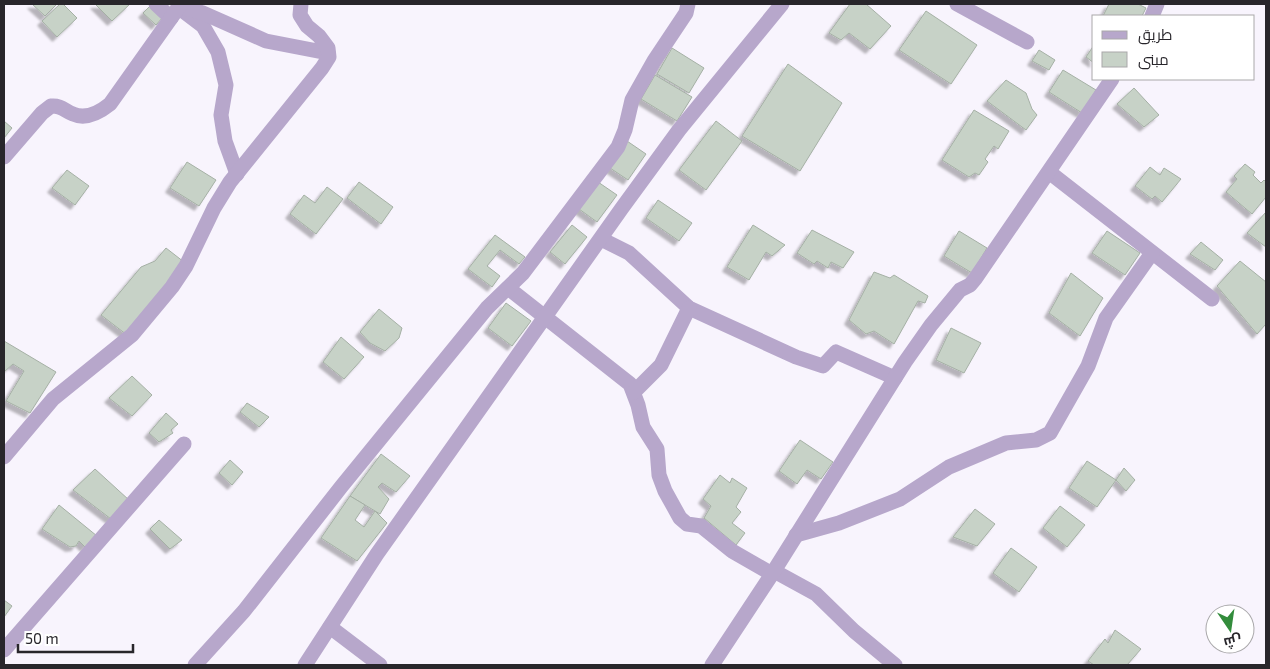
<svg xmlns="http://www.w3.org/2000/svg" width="1270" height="669" viewBox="0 0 1270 669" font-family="'Exo 2',Cairo,sans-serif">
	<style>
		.building { fill: #c7d2c7; stroke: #a5b0a5; filter: url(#shadow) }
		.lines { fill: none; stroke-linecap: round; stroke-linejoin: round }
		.minor { stroke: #b7a7cb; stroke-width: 15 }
	</style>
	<defs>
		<filter id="shadow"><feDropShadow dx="-4.5" dy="4.5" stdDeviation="1" flood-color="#0004"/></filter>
	</defs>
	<rect width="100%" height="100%" fill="#f8f4fd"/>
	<g class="building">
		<polygon points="32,4 57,4 45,16"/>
		<polygon points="60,4 63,4 77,18 57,37 42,21"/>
		<polygon points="95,4 130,4 112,21"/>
		<polygon points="850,4 866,4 891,26 870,49 849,33 841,40 829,33"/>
		<polygon points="1109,4 1138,4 1146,8 1142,16 1103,16"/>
		<polygon points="150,6 163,17 156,25 143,13"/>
		<polygon points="926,11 977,45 951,84 899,50"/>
		<polygon points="1094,45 1094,63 1086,57"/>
		<polygon points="672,48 704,68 689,93 657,74"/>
		<polygon points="1039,50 1055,60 1049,70 1032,61"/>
		<polygon points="788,64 842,103 800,171 742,136"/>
		<polygon points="1063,70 1096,90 1082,113 1049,92"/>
		<polygon points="655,75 692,97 677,121 641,99"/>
		<polygon points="1006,80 1026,93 1032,109 1037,115 1026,130 987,101"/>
		<polygon points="1134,88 1159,115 1144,127 1117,104"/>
		<polygon points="974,110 1009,131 998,149 994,146 985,159 988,162 979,175 975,173 969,177 942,160"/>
		<polygon points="4,121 12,128 4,138"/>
		<polygon points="716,121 742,141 706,190 679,170"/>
		<polygon points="627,141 646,154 628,180 610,168"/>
		<polygon points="187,162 216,180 199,206 170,188"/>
		<polygon points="1245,164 1255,172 1253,175 1261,183 1264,180 1266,182 1266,197 1252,214 1226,192 1237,179 1234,176"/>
		<polygon points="1150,167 1160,175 1164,168 1181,179 1162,202 1155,196 1152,199 1135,186"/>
		<polygon points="67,170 89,186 75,205 52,188"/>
		<polygon points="359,182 393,207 381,224 347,198"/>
		<polygon points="598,182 617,195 597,222 579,209"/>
		<polygon points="327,187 343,199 316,234 290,214 304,195 315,203"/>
		<polygon points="658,200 692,223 679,241 646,218"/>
		<polygon points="1266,212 1266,247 1247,233"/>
		<polygon points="572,225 587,237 565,264 550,252"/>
		<polygon points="753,225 785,245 772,256 766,252 749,280 727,267"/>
		<polygon points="812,230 854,252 843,268 831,262 828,268 817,261 814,264 797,253"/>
		<polygon points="959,231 987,248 972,273 944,256"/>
		<polygon points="1107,231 1140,253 1125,275 1092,253"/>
		<polygon points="495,235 525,257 519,264 500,250 487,266 500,276 492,287 468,269"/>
		<polygon points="1201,242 1223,260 1215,270 1190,254"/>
		<polygon points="166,248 184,262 127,335 101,315 141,267 155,261"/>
		<polygon points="1240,261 1266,282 1266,324 1257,334 1217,286"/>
		<polygon points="874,272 890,278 894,275 928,296 925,303 918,301 894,344 874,331 866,334 849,320"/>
		<polygon points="1071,273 1103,298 1080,336 1049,313"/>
		<polygon points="506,303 531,321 512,346 488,328"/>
		<polygon points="379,309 402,328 399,338 385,351 370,343 360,332"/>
		<polygon points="951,328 981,343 964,373 936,360"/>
		<polygon points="341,337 364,357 344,379 323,362"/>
		<polygon points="4,341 56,372 30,413 6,401 24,371 13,364 4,372"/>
		<polygon points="132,376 152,395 132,416 109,398"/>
		<polygon points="247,403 269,417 259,427 240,412"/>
		<polygon points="166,413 178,424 171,430 173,433 159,442 149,433"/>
		<polygon points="800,440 833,462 821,479 807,470 797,484 779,471"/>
		<polygon points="381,454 410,476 396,492 382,483 378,487 389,499 380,514 350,496"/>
		<polygon points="230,460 243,472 232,485 219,473"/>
		<polygon points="1087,461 1116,480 1097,507 1069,488"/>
		<polygon points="1124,468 1135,480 1126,491 1116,480"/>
		<polygon points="95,469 129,500 111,519 73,490"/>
		<polygon points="720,475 730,483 732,478 747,488 736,507 741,512 732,523 745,533 736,545 704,518 711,506 703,499"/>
		<polygon points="350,496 365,505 355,520 364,527 375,511 387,523 357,561 321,538"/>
		<polygon points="59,505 97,536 85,547 79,541 76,546 70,547 42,529"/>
		<polygon points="1060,506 1085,525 1067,547 1043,528"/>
		<polygon points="975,509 995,524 977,546 953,537"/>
		<polygon points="159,520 182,540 170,549 150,529"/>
		<polygon points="1011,548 1037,567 1019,592 993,573"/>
		<polygon points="4,600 12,606 4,617"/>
		<polygon points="1115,630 1141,649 1127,665 1094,665 1088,661 1105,639 1108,643"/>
	</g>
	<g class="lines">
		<g class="minor">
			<polyline points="156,4 171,18"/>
			<polyline points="957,4 1027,42"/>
			<polyline points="178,7 203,26 218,52 226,85 221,115 225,141 237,174"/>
			<polyline points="185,8 203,13 266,41 328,53"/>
			<polyline points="1152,16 1157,4"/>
			<path d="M4 157 42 113 51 106C61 105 65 111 73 114 86 120 100 112 110 104L181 4"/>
			<polyline points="1049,172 1212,299"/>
			<polyline points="601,239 629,253 689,308 796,357 823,366 836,352 895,378"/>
			<polyline points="508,288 630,384 638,405 643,427 657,449 659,475 665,491 680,518 687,524 701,526 732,551 772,574"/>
			<polyline points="634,392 661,365 689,308"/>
			<polyline points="4,457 53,399 132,335 172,287 186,266 214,208 230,182 322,68 329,57 328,48 319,36 307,26 300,15 301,4"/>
			<polyline points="796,535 839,523 900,499 949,467 1006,443 1036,440 1050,433 1088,366 1106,318 1152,253"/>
			<polyline points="774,571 816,594 854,631 895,665"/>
			<polyline points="330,627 380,665"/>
			<polyline points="4,650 184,444"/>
			<polyline points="195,665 244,611 341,487 487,308 523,273 618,147 625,130 632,100 654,61 686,13 688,4"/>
			<polyline points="305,665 377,554 622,208 679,130 782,4"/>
			<polyline points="712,665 772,574 905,362 931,325 960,290 970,285 975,279 1112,79"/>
		</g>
	</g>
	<rect width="1270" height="669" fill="none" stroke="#28262b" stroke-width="10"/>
	<rect x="1092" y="15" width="162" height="65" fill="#ffffff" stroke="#a9a8aa"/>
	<rect x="1102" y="31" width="25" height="8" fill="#b7a7cb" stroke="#a9a8aa"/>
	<text x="1138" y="40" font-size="15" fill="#28262b">طريق</text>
	<rect x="1102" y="52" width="25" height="15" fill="#c7d2c7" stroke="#a9a8aa"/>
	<text x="1138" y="65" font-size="15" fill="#28262b">مبنى</text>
	<g transform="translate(1230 629) rotate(167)"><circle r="24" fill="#ffffff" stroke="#a9a8aa"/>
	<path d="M0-4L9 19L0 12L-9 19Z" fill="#338c3c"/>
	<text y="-8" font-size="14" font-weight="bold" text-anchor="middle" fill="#28262b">ش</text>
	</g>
	<path d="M18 644v8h115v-8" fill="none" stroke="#28262b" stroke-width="2.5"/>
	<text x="25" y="644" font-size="15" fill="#28262b" stroke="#ffffff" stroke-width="4" paint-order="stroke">50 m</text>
</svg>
